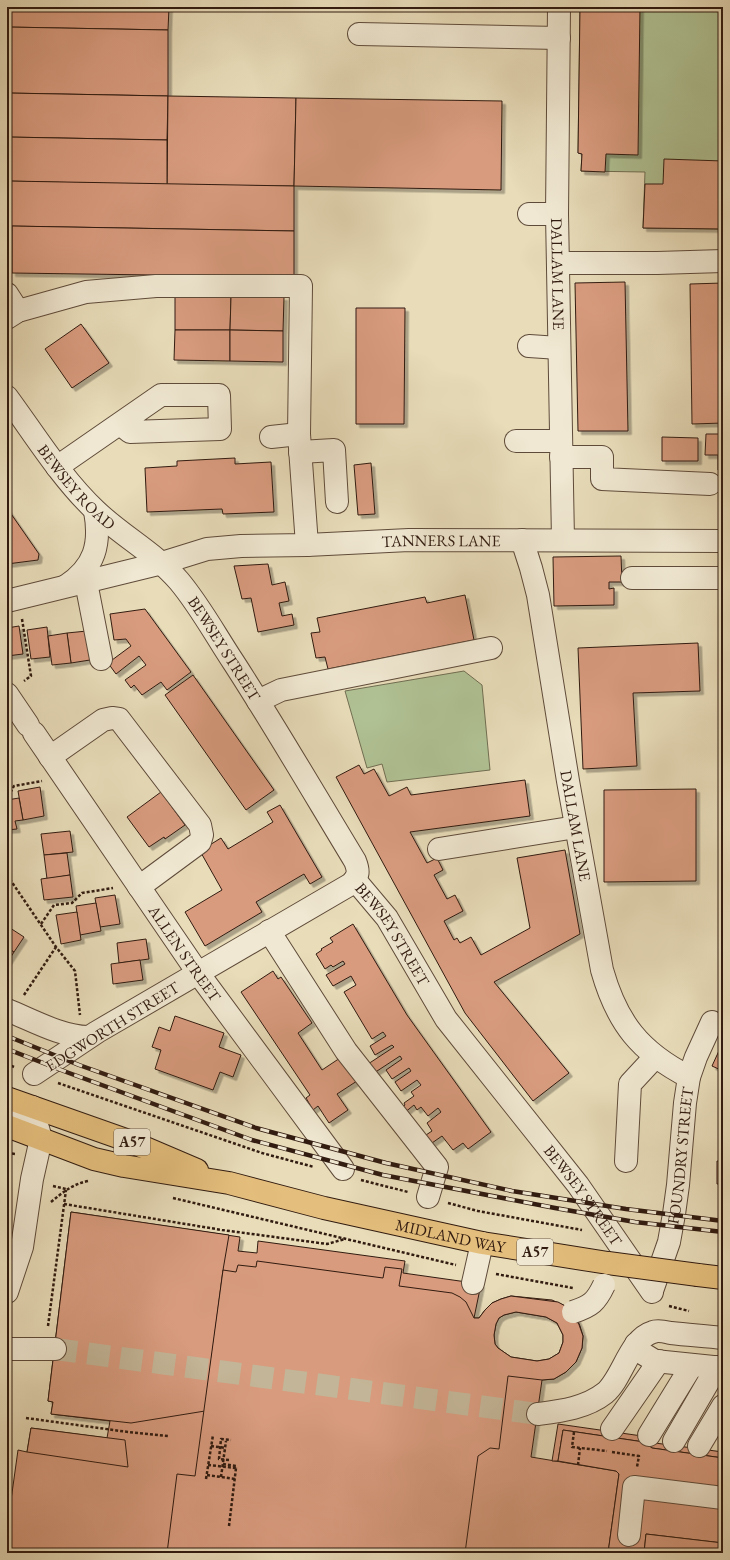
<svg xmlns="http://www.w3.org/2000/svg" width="730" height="1560" viewBox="0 0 730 1560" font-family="'EB Garamond',serif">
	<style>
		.green { fill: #b0c294; stroke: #706e52 }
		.building { fill: #d89b7e; stroke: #311b10; fill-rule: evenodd; filter: url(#shadow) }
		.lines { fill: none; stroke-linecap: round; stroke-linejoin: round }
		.minor-tunnel { stroke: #c3b597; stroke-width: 22; stroke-dasharray: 22 11; stroke-linecap: butt }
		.minor-casing { stroke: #5f4b3a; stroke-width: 24 }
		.highway-casing { stroke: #311b10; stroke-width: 24 }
		.path { stroke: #311b10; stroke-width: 2.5; stroke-dasharray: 3 2; stroke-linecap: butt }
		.minor { stroke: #f0e8d2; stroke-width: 22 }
		.highway { stroke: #e4be7c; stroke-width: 22 }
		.rail-casing { stroke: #311b10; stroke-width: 4.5 }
		.rail { stroke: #f0e8d2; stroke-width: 3; stroke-dasharray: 9; stroke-linecap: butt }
		.minor-bridge-casing { stroke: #5f4b3a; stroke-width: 24; stroke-linecap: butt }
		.highway-bridge-casing { stroke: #311b10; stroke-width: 24; stroke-linecap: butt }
		.minor-bridge { stroke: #f0e8d2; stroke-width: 22 }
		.highway-bridge { stroke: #e4be7c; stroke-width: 22 }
		.labels { text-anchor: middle; stroke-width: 3; stroke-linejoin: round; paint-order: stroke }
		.shield { fill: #f0e8d2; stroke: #6a584a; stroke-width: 1 }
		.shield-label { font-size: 15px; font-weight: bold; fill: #311b10 }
		.street-label { font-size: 16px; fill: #311b10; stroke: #f0e8d2 }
	</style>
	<defs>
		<filter id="shadow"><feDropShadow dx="3.5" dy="3.5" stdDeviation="0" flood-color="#0004"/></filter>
	</defs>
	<rect width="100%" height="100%" fill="#e8dcb9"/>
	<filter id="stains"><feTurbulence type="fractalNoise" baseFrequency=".005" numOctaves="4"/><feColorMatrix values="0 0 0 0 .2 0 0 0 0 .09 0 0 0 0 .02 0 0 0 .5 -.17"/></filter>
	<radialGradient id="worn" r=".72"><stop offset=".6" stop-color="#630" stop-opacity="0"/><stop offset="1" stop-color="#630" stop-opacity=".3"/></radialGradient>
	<g class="green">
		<polygon points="580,7 723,7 723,229 643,228 645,172 581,171 582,154 578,153"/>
		<polygon points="464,671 482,685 490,770 387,782 382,764 367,768 345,691"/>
	</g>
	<g class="building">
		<polygon points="7,7 169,7 168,30 7,27"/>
		<polygon points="580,7 640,7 638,155 606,154 605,172 581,171 582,154 578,153"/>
		<polygon points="7,27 168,30 168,96 7,93"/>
		<polygon points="7,93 168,96 167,140 7,137"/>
		<polygon points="168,96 296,98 294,186 167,185"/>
		<polygon points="296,98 502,101 501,190 294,186"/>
		<polygon points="7,137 167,140 167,185 7,181"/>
		<polygon points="664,159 723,161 723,229 643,228 645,184 663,184"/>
		<polygon points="7,181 294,186 294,231 7,226"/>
		<polygon points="12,226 294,231 294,277 12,273"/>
		<polygon points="625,282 628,431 578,431 575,283"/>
		<polygon points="723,283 723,423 692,424 690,284"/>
		<polygon points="175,296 231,297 230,330 175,330"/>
		<polygon points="231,297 284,297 283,331 230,330"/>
		<polygon points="356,308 405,308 404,424 356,424"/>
		<polygon points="81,324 109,363 72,388 45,349"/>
		<polygon points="175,330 230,330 230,361 174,360"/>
		<polygon points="230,330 283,331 283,362 230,361"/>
		<polygon points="706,434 723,434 723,471 718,470 718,455 705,455"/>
		<polygon points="662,437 698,438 698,461 662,461"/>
		<polygon points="235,458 235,464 271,462 274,512 223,514 222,509 147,512 145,468 177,466 177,461"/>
		<polygon points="371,463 375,514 358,515 354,465"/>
		<polygon points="7,508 39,554 38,560 7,564"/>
		<polygon points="621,556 622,582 609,582 609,589 614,588 614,605 554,606 553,557"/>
		<polygon points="268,564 272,585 285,582 289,601 279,603 282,616 292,614 294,625 258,632 251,598 242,599 234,566"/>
		<polygon points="465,595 474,640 328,669 325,657 316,658 311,633 320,632 317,618 425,597 427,603"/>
		<polygon points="145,609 191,672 167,690 161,682 142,695 134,685 131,688 125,680 146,665 139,656 116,674 108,663 131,646 126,639 114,640 110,614"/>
		<polygon points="19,626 23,654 7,656 7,628"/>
		<polygon points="47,627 50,657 31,659 27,630"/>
		<polygon points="87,631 90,660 71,663 67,633"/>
		<polygon points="67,633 71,663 52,665 48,636"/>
		<polygon points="698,643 700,691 633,693 637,766 583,769 578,648"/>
		<polygon points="193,675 274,790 246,810 165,695"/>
		<polygon points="359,765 364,774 374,769 389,796 407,787 411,795 525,780 530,816 410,832 427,863 437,858 443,870 434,875 447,899 455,895 463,911 444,921 454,940 457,938 460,943 471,937 481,955 530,928 517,858 565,850 580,934 494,982 569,1073 533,1101 465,1013 336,777"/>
		<polygon points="40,787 44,816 23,820 18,791"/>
		<polygon points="696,789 696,881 604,882 604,790"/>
		<polygon points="161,792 185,825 165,839 164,837 149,847 127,817"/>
		<polygon points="19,798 23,820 15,821 17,829 7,830 7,800"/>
		<polygon points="280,805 322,877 310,884 304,874 256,902 262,912 205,946 185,912 222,890 200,851 221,838 228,849 273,822 267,812"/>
		<polygon points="70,831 73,852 44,855 41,834"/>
		<polygon points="67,853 70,875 47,879 44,855"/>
		<polygon points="70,875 73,897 44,900 41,879"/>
		<polygon points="115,895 120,924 100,927 95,898"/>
		<polygon points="96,903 101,931 80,935 76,906"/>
		<polygon points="77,912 81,940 61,944 56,915"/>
		<polygon points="353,924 407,1015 491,1132 468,1149 463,1143 453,1150 442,1136 432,1143 426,1135 432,1131 427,1123 441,1112 438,1108 428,1116 421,1107 417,1110 414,1105 404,1113 401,1108 405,1105 404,1103 414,1096 411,1092 421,1085 417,1080 401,1091 395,1082 411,1071 409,1068 392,1079 386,1070 402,1059 400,1056 374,1073 368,1064 394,1047 392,1045 375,1055 370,1046 386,1036 383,1032 372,1039 344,992 356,985 351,976 333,986 326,975 345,964 343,961 333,967 331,965 325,969 316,954 322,950 321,949 333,942 330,938"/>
		<polygon points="7,926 24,937 14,952 7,948"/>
		<polygon points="146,939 149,959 119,963 117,943"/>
		<polygon points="7,948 14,952 7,963"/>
		<polygon points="140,960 143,980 113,984 111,964"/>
		<polygon points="273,971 278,979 281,977 312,1023 298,1033 322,1070 340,1058 357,1081 337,1094 348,1110 329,1123 318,1106 313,1110 306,1098 310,1095 241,992"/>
		<polygon points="175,1016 224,1033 219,1047 241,1055 233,1077 220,1072 213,1090 155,1069 161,1050 152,1047 159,1027 170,1031"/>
		<polygon points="723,1042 723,1071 712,1066"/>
		<polygon points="722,1099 723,1099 723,1184 717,1184 717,1161 722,1161"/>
		<path d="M71 1212 240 1237 238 1251 257 1253 258 1241 405 1261 403 1273 481 1284 474 1318H479L485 1310 492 1303 501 1299 511 1296 552 1300 563 1305 569 1308 577 1319 580 1326 583 1336 582 1348 576 1362 566 1372 554 1379 542 1380 531 1457 616 1471 619 1474 608 1553H7V1529L18 1450 27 1452 31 1428 107 1438 110 1421 51 1414 53 1402 48 1401ZM516 1312 546 1317 557 1323 563 1335V1342L559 1353 549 1359 537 1361 511 1357 498 1348 495 1344 494 1335 496 1324 499 1318 504 1315Z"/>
		<polygon points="71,1212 229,1235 223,1270 205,1411 131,1423 51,1414 53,1402 48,1401"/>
		<path d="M257 1261 383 1278 385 1267 402 1269 399 1286 452 1293 460 1297 466 1302 474 1318H479L485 1310 492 1303 501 1299 511 1296 558 1302 569 1308 577 1319 583 1336 582 1348 576 1362 566 1372 554 1379 542 1380 508 1376 499 1449 490 1448 478 1456 465 1553H167L177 1474 195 1476 223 1270 236 1272 238 1265 256 1267ZM516 1312 546 1317 557 1323 563 1335V1342L559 1353 549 1359 537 1361 511 1357 498 1348 495 1344 494 1335 496 1324 499 1318 504 1315Z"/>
		<polygon points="558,1424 649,1437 655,1443 723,1452 723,1458 652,1448 644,1442 563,1430 558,1461 552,1461"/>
		<polygon points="31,1428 125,1440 128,1467 27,1452"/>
		<polygon points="563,1430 644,1442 652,1448 723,1458 723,1543 646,1534 644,1553 608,1553 619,1474 616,1471 558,1461"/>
		<polygon points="646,1534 723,1543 723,1553 644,1553"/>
	</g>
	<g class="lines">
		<polyline class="minor-tunnel" points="55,1349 538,1414"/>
		<defs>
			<g id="minor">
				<path id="s1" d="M559 7 557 214 563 540"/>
				<polyline points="359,34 559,38"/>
				<polyline points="529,214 557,214"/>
				<polyline points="558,263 657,263 723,261"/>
				<polyline points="7,294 18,311"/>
				<polyline points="7,318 18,311 86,292 156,286 301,286 299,434 307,545"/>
				<polyline points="529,346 559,348"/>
				<path id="s2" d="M7 397C35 435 61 478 96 511 122 536 155 553 179 581 200 606 216 636 234 663 276 728 315 795 355 861 359 871 359 876 351 884L97 1032 34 1074"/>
				<polyline points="271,437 299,434"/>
				<polyline points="516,441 560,441"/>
				<polyline points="300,452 334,450 337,502"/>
				<polyline points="561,457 602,457 602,479 710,484"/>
				<polyline points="57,467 161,395 219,395 220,429 130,432 120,424"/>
				<path id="s3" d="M522 540 531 568 538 595 568 781 602 970C617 1023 640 1052 689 1077"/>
				<polyline points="84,572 101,659"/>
				<polyline points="632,578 723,578"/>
				<path d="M66 586C95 567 101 544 95 511"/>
				<path id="s4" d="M7 601 162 563 207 549 241 546 307 545 409 540 723 541"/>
				<polyline points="7,694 28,725"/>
				<polyline points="258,701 281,690 491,648"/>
				<path id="s5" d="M34 733 198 973 343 1169"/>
				<polyline points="50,757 103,720 112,718 119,719 200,825 202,835 200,842 139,887"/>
				<polyline points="439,849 576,827"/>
				<path id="s6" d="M355 880 387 918 446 1019 578 1185 652 1292"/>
				<polyline points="269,931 346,1051 437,1167 428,1197"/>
				<path d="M7 1010C32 1020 62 1037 88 1037"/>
				<polyline points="7,1126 32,1107 41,1139 32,1179 22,1247 7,1292"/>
				<polyline points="626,1161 630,1084 655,1057"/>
				<polyline points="473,1283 482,1243"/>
				<path id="s7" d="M653 1288 669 1242 674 1214 678 1185 685 1103 689 1077 696 1057 712 1022"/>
				<polyline points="636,1344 642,1353 655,1361 723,1368"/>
				<polyline points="7,1349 55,1349"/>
				<path d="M538 1414C561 1411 586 1408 605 1393 623 1378 629 1339 653 1332 658 1330 666 1332 671 1333 688 1335 706 1336 723 1338"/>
				<polyline points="612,1429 659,1361"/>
				<polyline points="649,1435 692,1365"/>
				<polyline points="674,1441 717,1367"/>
				<polyline points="699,1446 723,1406"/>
				<polyline points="629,1535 634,1487 723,1498"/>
			</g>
			<g id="highway">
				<polyline points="7,1098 129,1141 197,1170"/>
				<path id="s8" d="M7 1126 94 1159 124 1166 229 1183 324 1208 482 1243 608 1263"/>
				<polyline points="698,1275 723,1278"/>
			</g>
		</defs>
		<use href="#minor" class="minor-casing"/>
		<use href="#highway" class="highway-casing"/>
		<g class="path">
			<polyline points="22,619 31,676 24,681"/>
			<polyline points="7,795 9,795 14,786 42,781"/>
			<polyline points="7,875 56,947 75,971 80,1015"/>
			<polyline points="41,924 54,905 72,903 82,893 113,888"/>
			<polyline points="24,995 56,947"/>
			<polyline points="7,1064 14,1067"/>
			<polyline points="58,1083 262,1153 314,1167"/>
			<polyline points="7,1153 16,1154"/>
			<polyline points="361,1180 408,1192"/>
			<polyline points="53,1186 66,1189"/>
			<polyline points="173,1198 456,1265"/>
			<path d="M51 1202C63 1192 73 1184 88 1181"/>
			<polyline points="448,1203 478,1211 582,1230"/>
			<polyline points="64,1204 222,1230 327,1244 345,1239"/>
			<polyline points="496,1274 573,1288"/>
			<polyline points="669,1306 689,1311"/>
			<polyline points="48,1326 66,1190"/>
			<polyline points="26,1418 128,1432 168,1436"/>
			<polyline points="574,1432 572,1447 607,1451"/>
			<polyline points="211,1446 226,1448"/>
			<polyline points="612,1452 639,1456 637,1467"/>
			<polyline points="229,1460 219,1459 221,1439 231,1440"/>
			<polyline points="223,1464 236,1466 236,1468"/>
			<polyline points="208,1465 236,1468"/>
			<polyline points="578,1465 580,1448"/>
			<polyline points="207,1475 235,1479"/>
			<polyline points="221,1477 226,1441"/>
			<polyline points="206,1479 213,1435"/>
			<polyline points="229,1526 236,1468"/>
		</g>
		<use href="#minor" class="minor"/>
		<use href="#highway" class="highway"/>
		<defs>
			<g id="rail">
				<polyline points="7,1036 79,1065 256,1128 386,1163 512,1191 626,1209 723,1221"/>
				<polyline points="7,1049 69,1073 252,1140 383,1175 555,1208 635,1222 723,1232"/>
			</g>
		</defs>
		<use href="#rail" class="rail-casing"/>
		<use href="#rail" class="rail"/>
		<defs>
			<path id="minor-bridge" d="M573 1312C591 1306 596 1302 604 1285"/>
			<polyline id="highway-bridge" points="608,1263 698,1275"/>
		</defs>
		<use href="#minor-bridge" class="minor-bridge-casing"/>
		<use href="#highway-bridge" class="highway-bridge-casing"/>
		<use href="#minor-bridge" class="minor-bridge"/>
		<use href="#highway-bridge" class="highway-bridge"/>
	</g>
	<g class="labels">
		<g class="shield">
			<rect x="114" y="1129" width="36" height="26" rx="3"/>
			<rect x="517" y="1239" width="36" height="26" rx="3"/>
		</g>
		<g class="shield-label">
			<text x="132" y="1147">A57</text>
			<text x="535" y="1257">A57</text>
		</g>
		<g class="street-label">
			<text dy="6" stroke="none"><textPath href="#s1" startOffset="267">DALLAM LANE</textPath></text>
			<text dy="6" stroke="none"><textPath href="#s2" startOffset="114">BEWSEY ROAD</textPath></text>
			<text dy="6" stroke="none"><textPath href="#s4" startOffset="441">TANNERS LANE</textPath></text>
			<text dy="6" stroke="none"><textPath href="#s2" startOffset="335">BEWSEY STREET</textPath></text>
			<text dy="6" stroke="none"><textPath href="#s3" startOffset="291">DALLAM LANE</textPath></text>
			<text dy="6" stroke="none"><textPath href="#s6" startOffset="66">BEWSEY STREET</textPath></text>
			<text dy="6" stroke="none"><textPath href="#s5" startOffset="267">ALLEN STREET</textPath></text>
			<text transform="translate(112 1026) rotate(-32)" y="6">EDGWORTH STREET</text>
			<text dy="6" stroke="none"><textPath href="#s7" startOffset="136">FOUNDRY STREET</textPath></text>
			<text dy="6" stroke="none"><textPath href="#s6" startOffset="390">BEWSEY STREET</textPath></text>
			<text dy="6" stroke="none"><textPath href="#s8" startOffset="458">MIDLAND WAY</textPath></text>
		</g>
	</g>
	<rect width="730" height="1560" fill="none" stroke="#e8dcb9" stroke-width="24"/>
	<rect x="8" y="8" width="714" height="1544" fill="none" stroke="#311b10" stroke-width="2"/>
	<rect x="12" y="12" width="706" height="1536" fill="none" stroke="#311b10"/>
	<rect width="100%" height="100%" filter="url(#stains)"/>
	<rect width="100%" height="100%" fill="url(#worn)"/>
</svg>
